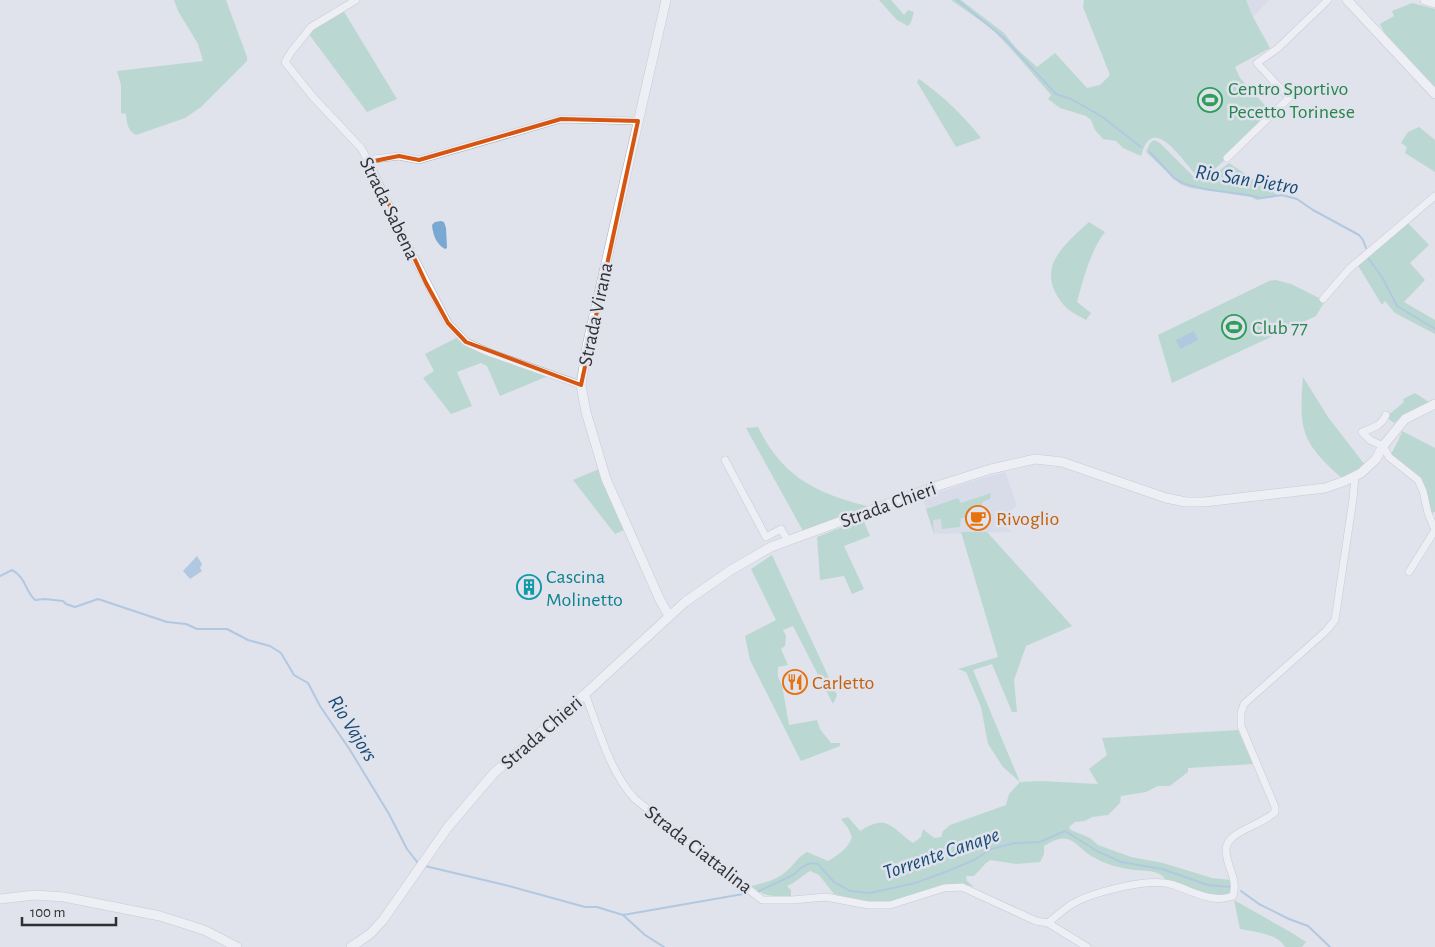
<svg xmlns="http://www.w3.org/2000/svg" width="1435" height="947" viewBox="0 0 1435 947" font-family="'Alegreya Sans',sans-serif">
	<style>
		.built { fill: #cfd3e3 }
		.green { fill: #8fcbaf }
		.water { fill: #79a9d3 }
		.lines { fill: none; stroke-linecap: round; stroke-linejoin: round }
		.stream { stroke: #79a9d3; stroke-width: 2 }
		.street-casing { stroke: #aaadb6; stroke-width: 8 }
		.secondary-casing { stroke: #aaadb6; stroke-width: 10 }
		.street { stroke: #fff; stroke-width: 7 }
		.secondary { stroke: #fff; stroke-width: 9 }
		.marked { fill: none; stroke: #d65510; stroke-width: 4; stroke-linejoin: round }
		.labels { text-anchor: middle; stroke-width: 5; stroke-linejoin: round; paint-order: stroke }
		.leisure-label { font-size: 20px; fill: #27864d; stroke: #e0e2ec; text-anchor: start }
		.street-label { font-size: 20px; fill: #2f3033; stroke: #e0e2ec }
		.food-label { font-size: 20px; fill: #c56008; stroke: #e0e2ec; text-anchor: start }
		.culture-label { font-size: 20px; fill: #0d838f; stroke: #e0e2ec; text-anchor: start }
		.water-label { font-size: 21px; font-style: italic; fill: #164b75; stroke: #e0e2ec }
	</style>
	<rect width="100%" height="100%" fill="#e0e2ec"/>
	<g class="built">
		<polygon points="1246,0 1269,0 1253,17"/>
		<polygon points="1005,472 1017,505 1002,520 1011,532 934,534 923,498 969,482"/>
	</g>
	<g class="green">
		<path d="M174 0H226L247 57V61L201 107 185 118 136 135C127 130 127 123 126 114L121 113V85L117 71 203 61 198 44 178 11Z"/>
		<polygon points="879,0 891,0 904,15 908,10 914,12 911,22 908,26 897,20"/>
		<path d="M951 0H961L1004 33 1016 48 1037 67 1055 53 1087 88 1100 85 1110 75 1083 7 1084 0H1246L1253 17 1270 48 1235 67 1240 78 1272 113 1227 158 1207 176 1198 177C1188 168 1162 126 1148 141 1144 145 1143 151 1141 156L1123 148 1116 141 1103 139 1095 130 1091 120 1086 116 1060 108 1048 99 1051 95 1012 50 991 28Z"/>
		<polygon points="1412,3 1435,9 1435,87 1385,34 1380,24 1394,16 1392,11"/>
		<polygon points="343,10 397,99 367,112 308,33"/>
		<path d="M919 79C943 96 963 115 981 138L956 147 917 82Z"/>
		<polygon points="1419,127 1435,140 1435,172 1405,153 1407,147 1401,143 1408,132"/>
		<path d="M1154 140 1160 143 1195 178C1209 181 1218 171 1229 163L1279 196 1257 200 1251 197 1191 188 1180 184 1146 152 1150 143Z"/>
		<path d="M1089 222 1105 232C1091 249 1083 280 1077 302L1091 313 1086 320C1081 317 1076 315 1072 312 1058 303 1046 281 1053 264 1059 248 1076 234 1089 222Z"/>
		<polygon points="1408,223 1429,245 1410,263 1425,280 1404,302 1435,320 1435,334 1395,313 1385,301 1382,305 1357,264"/>
		<polygon points="1276,280 1291,284 1325,301 1316,316 1172,383 1158,335 1269,281"/>
		<polygon points="458,337 548,376 500,396 487,366 481,363 457,372 472,406 451,414 423,378 434,371 425,354"/>
		<path d="M1303 377 1328 417 1365 465 1354 473 1342 478C1301 442 1299 430 1303 377Z"/>
		<polygon points="1415,393 1429,402 1404,414 1394,423 1386,417 1404,402 1403,399"/>
		<path d="M758 427C782 476 815 493 867 506L803 531 746 428Z"/>
		<polygon points="1402,431 1435,448 1435,512 1431,513 1425,488 1391,454 1399,439"/>
		<polygon points="599,469 624,530 615,534 573,480"/>
		<polygon points="991,493 990,499 982,502 982,510 979,510 979,515 968,515 967,518 961,518 960,527 942,529 941,519 933,520 934,534 926,509 958,498 961,503"/>
		<polygon points="863,519 870,536 844,546 864,589 852,594 844,576 820,580 817,537"/>
		<path d="M961 532H987L1072 626 1026 646 1014 680 1017 712H1012L992 664 973 670 1020 782 1040 781 1098 784 1089 769 1107 755 1102 738 1238 730 1253 764 1188 768V772L1170 786H1158L1146 792 1121 796 1120 803 1108 815 1092 817 1085 821 1075 822 1069 827 1071 830 1090 838 1098 845 1131 857 1163 863 1212 878 1231 880 1230 894 1217 895 1201 893 1165 879C1158 868 1140 872 1128 869 1117 867 1105 864 1095 858 1073 846 1072 828 1044 846V854L1040 862 1016 864 990 860 985 864 974 876H966L967 881 974 887 964 884 944 886 889 902H867L834 894 819 875 810 871C801 876 797 882 787 886L791 890V896C772 896 767 898 751 886 765 883 779 879 789 869 796 862 797 858 807 852L828 861C839 854 848 849 852 837L848 828 841 819 848 817 860 831C888 813 891 828 913 843L921 837 923 829 934 838 941 837 943 831 950 825 1006 805 1009 794 1020 782 1003 767 988 744 981 707 966 672 958 669 998 657Z"/>
		<polygon points="772,555 837,695 833,704 793,626 783,630 786,636 785,646 781,649 788,665 778,667 778,677 782,685 789,725 817,720 820,729 831,743 840,743 840,746 801,761 750,660 745,636 776,620 751,569"/>
		<path d="M1234 900 1292 933 1306 942 1302 947H1285C1277 933 1254 932 1240 929Z"/>
	</g>
	<g class="water">
		<path d="M441 221 444 222 446 228 447 248 445 249C436 244 433 235 432 225L435 222Z"/>
		<polygon points="1194,331 1198,340 1180,349 1176,340"/>
		<polygon points="197,556 202,564 200,568 202,571 190,579 183,571"/>
	</g>
	<g class="lines">
		<g class="stream">
			<polyline points="957,0 1004,38 1056,94 1071,99 1101,116 1141,147"/>
			<polyline points="1150,152 1174,178 1185,184 1205,189 1248,195 1261,198 1282,195 1297,199 1313,210 1359,235 1363,240 1366,248"/>
			<polyline points="1368,258 1382,277 1397,306 1435,329"/>
			<path d="M0 576 12 570C26 577 25 591 35 600L45 599 63 601 66 604 75 607 98 599 167 622 186 624 197 629H227L248 640 270 646 281 653 294 675 308 683 320 706 350 750 389 814 407 849 418 863"/>
			<polyline points="425,866 505,885 585,907 597,907 623,915 645,935 664,947"/>
			<polyline points="1241,891 1259,904 1289,919 1308,926 1330,947"/>
			<polyline points="757,892 793,875 802,867 811,863 818,864 834,882 850,891 870,893 915,883 948,871 974,860 991,849 1015,843 1040,842 1065,831 1097,851 1121,862 1162,869 1208,885 1230,887"/>
			<polyline points="623,915 749,893"/>
		</g>
		<defs>
			<g id="street">
				<polyline points="356,0 311,27 291,52 285,62 313,97 361,148 369,162 403,236 448,323 466,342 488,352 581,385"/>
				<polyline points="1227,158 1289,98 1257,63 1278,48 1328,0"/>
				<polyline points="369,162 375,159 399,156 419,160 561,119 638,121"/>
				<polyline points="1323,299 1349,269 1435,196"/>
				<path d="M1386 415C1381 426 1373 428 1362 432L1370 440 1383 446 1389 457 1418 480 1423 491 1428 513 1435 530"/>
				<polyline points="725,460 766,537 781,529 788,541"/>
				<polyline points="1409,572 1435,530"/>
				<path d="M585 694C599 729 609 771 635 799L762 900H792L826 897 868 905H890L944 888 962 887 1036 921 1048 923 1087 947"/>
				<path d="M1048 923C1055 917 1062 911 1069 906 1088 893 1147 878 1170 884 1192 890 1210 904 1233 896 1238 877 1227 869 1226 851 1225 831 1262 826 1275 812V807L1241 726V713L1244 704 1326 631 1335 620 1353 499 1355 476"/>
			</g>
			<g id="secondary">
				<polyline points="666,0 587,346 581,385 586,412 606,479 660,600 669,616"/>
				<polyline points="1347,0 1435,94"/>
				<polyline points="1425,0 1435,3"/>
				<polyline points="0,899 34,895 64,897 160,916 204,930 237,947"/>
				<polyline points="351,947 370,934 383,920 448,827 494,773 585,694 685,602 731,570 771,547 934,487 991,469 1035,459 1062,462 1166,498 1186,502 1204,502 1325,488 1345,481 1361,473 1376,459 1383,446 1405,419 1435,404"/>
			</g>
		</defs>
		<use href="#street" class="street-casing"/>
		<use href="#secondary" class="secondary-casing"/>
		<use href="#street" class="street"/>
		<use href="#secondary" class="secondary"/>
	</g>
	<path d="M0 0H1435V947H0ZM561 119 638 121 581 385 466 342 448 323 426 283 369 162 399 156 419 160Z" fill="#e0e2ec" fill-opacity=".55" fill-rule="evenodd"/>
	<path class="marked" d="M561 119 638 121 581 385 466 342 448 323 426 283 369 162 399 156 419 160Z"/>
	<defs>
		<symbol id="stadium-ring" viewBox="-11 -11 22 22"><circle r="9.5" fill="#e0e2ec" stroke="#2e9e5b" stroke-width="1.5"/><path d="M0-5a6.5 5 0 1 0 0 10a6.5 5 0 1 0 0-10ZM-3.5-1.8h7v3.6h-7Z" fill="#2e9e5b"/></symbol>
		<symbol id="cafe-ring" viewBox="-11 -11 22 22"><circle r="9.5" fill="#e0e2ec" stroke="#e8710a" stroke-width="1.5"/><path d="M-5.5-4.5H6V0H3Q3 3.5 0 3.5H-2.5Q-5.5 3.5-5.5 0ZM3-3.2v2h1.7v-2ZM-6 4.5H4V6H-6Z" fill="#e8710a"/></symbol>
		<symbol id="building-ring" viewBox="-11 -11 22 22"><circle r="9.5" fill="#e0e2ec" stroke="#0f9aa8" stroke-width="1.5"/><path d="M-4-6H4V6H1V3H-1V6H-4ZM-2.5-4.3h1.7v1.8h-1.7ZM.8-4.3h1.7v1.8H.8ZM-2.5-1h1.7V.8h-1.7ZM.8-1h1.7V.8H.8Z" fill="#0f9aa8"/></symbol>
		<symbol id="restaurant-ring" viewBox="-11 -11 22 22"><circle r="9.5" fill="#e0e2ec" stroke="#e8710a" stroke-width="1.5"/><path d="M-5-6h1v4h1v-4h1v4h1v-4h1v5L-1.5 .5V6h-2V.5L-5-1ZM5-6V6H3V1.5H1.5Q1.5-4 5-6Z" fill="#e8710a"/></symbol>
	</defs>
	<g fill-rule="evenodd">
		<use href="#stadium-ring" x="1196" y="86" width="28" height="28"/>
		<use href="#stadium-ring" x="1220" y="313" width="28" height="28"/>
		<use href="#cafe-ring" x="964" y="504" width="28" height="28"/>
		<use href="#building-ring" x="515" y="573" width="28" height="28"/>
		<use href="#restaurant-ring" x="781" y="668" width="28" height="28"/>
	</g>
	<g class="labels">
		<g class="leisure-label">
			<text x="1228" y="95">Centro Sportivo<tspan x="1228" dy="23">Pecetto Torinese</tspan></text>
			<text x="1252" y="334">Club 77</text>
		</g>
		<g class="street-label">
			<text transform="translate(390 208) rotate(64)" y="7">Strada Sabena</text>
			<text transform="translate(595 314) rotate(-78)" y="7">Strada Virana</text>
			<text transform="translate(888 504) rotate(-20)" y="7">Strada Chieri</text>
			<text transform="translate(541 732) rotate(-41)" y="7">Strada Chieri</text>
			<text transform="translate(699 849) rotate(38)" y="7">Strada Ciattalina</text>
		</g>
		<g class="food-label">
			<text x="996" y="525">Rivoglio</text>
			<text x="812" y="689">Carletto</text>
		</g>
		<g class="culture-label">
			<text x="546" y="583">Cascina<tspan x="546" dy="23">Molinetto</tspan></text>
		</g>
		<g class="water-label">
			<text transform="translate(1247 179) rotate(9)" y="7">Rio San Pietro</text>
			<text transform="translate(353 728) rotate(58)" y="7">Rio Vajors</text>
			<text transform="translate(941 853) rotate(-19)" y="7">Torrente Canape</text>
		</g>
	</g>
	<path d="M22 917v8h94v-8" fill="none" stroke="#2f3033" stroke-width="2.5"/>
	<text x="30" y="917" font-size="15" fill="#2f3033" stroke="#e0e2ec" stroke-width="4" paint-order="stroke">100 m</text>
</svg>
